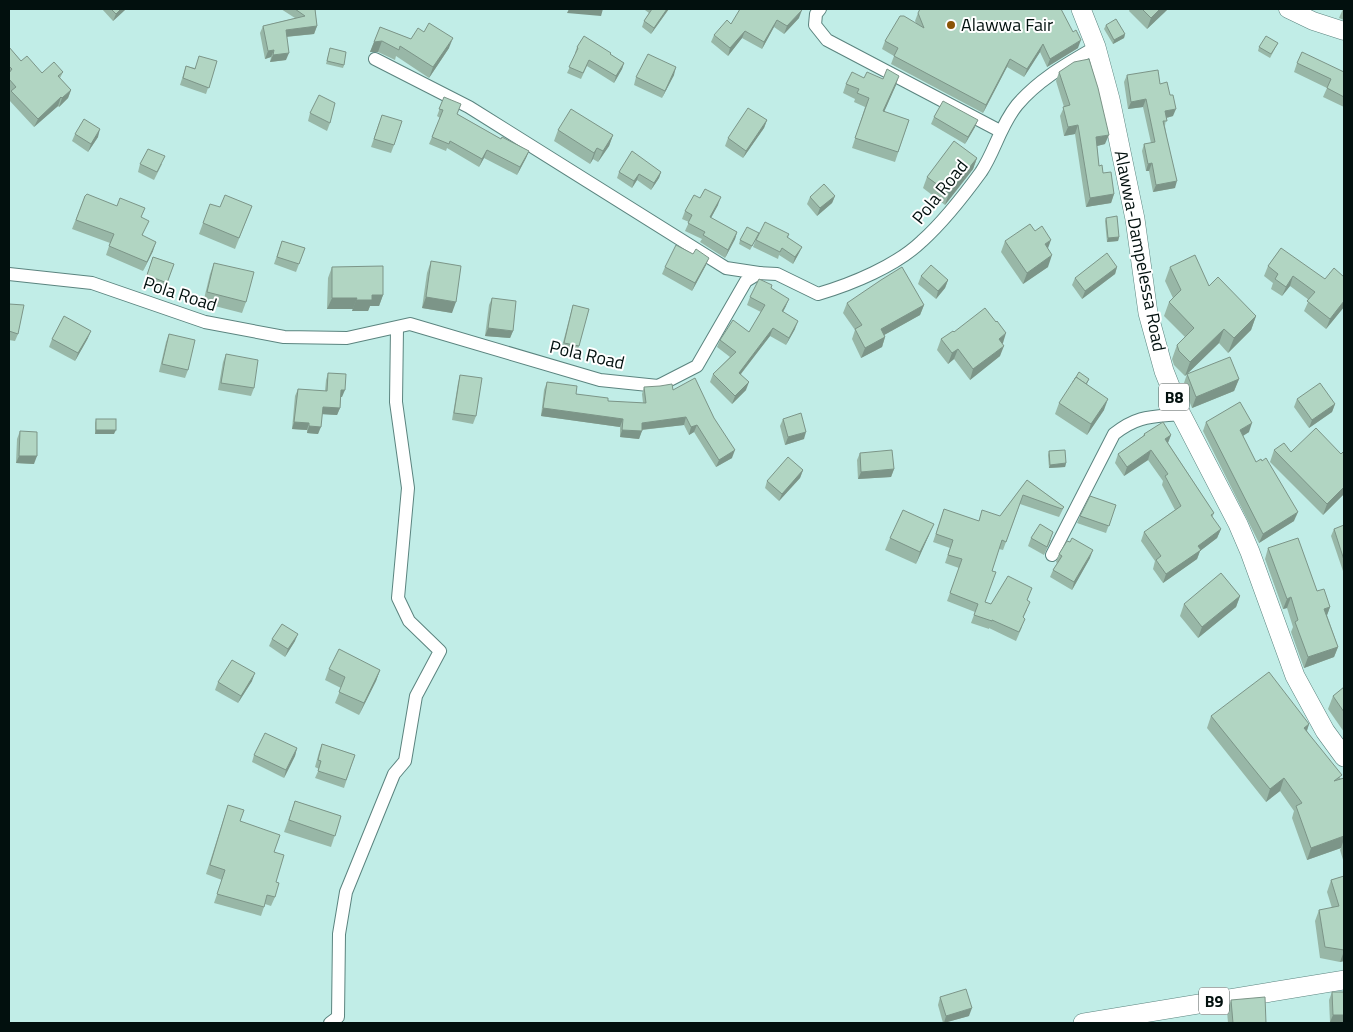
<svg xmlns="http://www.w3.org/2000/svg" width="1353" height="1032" viewBox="0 0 1353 1032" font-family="'Titillium Web',sans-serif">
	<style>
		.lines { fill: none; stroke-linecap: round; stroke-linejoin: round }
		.street-casing { stroke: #5b847f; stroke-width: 14 }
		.secondary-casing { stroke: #5b847f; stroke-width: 19 }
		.primary-casing { stroke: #5b847f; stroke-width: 20 }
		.street { stroke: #fff; stroke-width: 12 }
		.secondary { stroke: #fff; stroke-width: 18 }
		.primary { stroke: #fff; stroke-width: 19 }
		.wall { fill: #98b7a7 }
		.shaded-wall { fill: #7c9588 }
		.building { fill: #b1d5c2; stroke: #7c9588 }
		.poi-dot { fill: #8b5406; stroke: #fff; stroke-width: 2 }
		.labels { text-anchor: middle; stroke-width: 4; stroke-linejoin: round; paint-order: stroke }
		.shield { fill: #fff; stroke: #4e5856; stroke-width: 1 }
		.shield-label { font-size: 16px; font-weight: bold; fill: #02100e }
		.poi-label { font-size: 18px; fill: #02100e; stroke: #fff; text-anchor: start }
		.street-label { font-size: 18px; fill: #02100e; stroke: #fff }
	</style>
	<rect width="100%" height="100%" fill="#c1ede7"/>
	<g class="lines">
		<defs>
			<g id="street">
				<polyline points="820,9 816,14 815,25 827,40 1000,131"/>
				<polyline points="375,59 469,107 726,268 759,273"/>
				<path d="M9 274 92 283 205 322 284 337 347 338 410 324 600 380 658 386 697 366 746 281 759 273 777 274 818 294C852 284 896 266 922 241 942 223 965 194 981 172 995 151 1000 126 1017 105 1039 79 1067 64 1096 47"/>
				<path d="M1052 555 1114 434C1138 415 1152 417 1181 414"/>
				<polyline points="330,1023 338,1017 339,934 346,892 394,774 405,761 416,696 440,651 409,621 398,598 408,488 396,402 397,328"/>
			</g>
			<polyline id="secondary" points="1288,9 1313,21 1344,31"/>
			<g id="primary">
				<polyline points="1081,9 1096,47 1110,99 1135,219 1148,313 1164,371 1181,414 1238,524 1250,552 1295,676 1325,731 1344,757"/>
				<polyline points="1083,1023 1344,980"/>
			</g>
		</defs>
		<use href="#street" class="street-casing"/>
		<use href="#secondary" class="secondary-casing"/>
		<use href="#primary" class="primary-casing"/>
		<use href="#street" class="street"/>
		<use href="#secondary" class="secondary"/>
		<use href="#primary" class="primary"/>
	</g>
	<g class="wall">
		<polygon points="102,9 126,9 113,21"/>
		<polygon points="281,9 315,9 317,26 314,34 286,37 286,60 270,62 271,57 265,59 260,33 263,26 295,18"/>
		<polygon points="646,9 669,9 651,34 642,27 644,21 649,13 645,10"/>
		<polygon points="1130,9 1168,9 1147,29 1129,11"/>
		<polygon points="1343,9 1344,9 1344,20 1339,18"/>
		<polygon points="918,13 1078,48 1047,67 1040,52 1024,77 1007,67 983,113 891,64 894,56 882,49 885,41 916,23 915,21"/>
		<polygon points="799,18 784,34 774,27 762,49 742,38 728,56 711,42 714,35 731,24"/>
		<polygon points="1106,25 1125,34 1124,38 1113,44 1104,29"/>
		<polygon points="380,27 411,39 424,32 449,48 429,78 396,56 395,60 378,52 370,52"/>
		<polygon points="1278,43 1270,58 1258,51 1259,47"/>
		<polygon points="9,47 21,61 42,73 63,72 60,78 71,90 68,98 59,107 58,106 34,127 9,100 10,93 9,91"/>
		<polygon points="577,47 610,54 624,63 622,69 614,83 587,66 581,79 567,73 576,54 575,53"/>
		<polygon points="330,48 344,65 343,68 326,64"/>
		<polygon points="217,61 206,94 180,85 186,66 195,68"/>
		<polygon points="1297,63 1344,72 1344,107 1323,97 1327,88 1294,72"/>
		<polygon points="1059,72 1105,144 1097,146 1099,166 1114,194 1111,203 1086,207 1075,134 1064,136 1060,116 1064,107 1056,81"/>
		<polygon points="674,75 662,98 634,85 636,77"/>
		<polygon points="1127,75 1160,84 1173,116 1166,118 1165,126 1175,188 1153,192 1149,171 1146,171 1142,151 1144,144 1151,143 1143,107 1128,109 1124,82"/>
		<polygon points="864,78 896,85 884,112 909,120 895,162 852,148 865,107 854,102 855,99 843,93 846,84"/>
		<polygon points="444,97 457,114 501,139 529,151 526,158 517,175 484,158 479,167 447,148 446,151 429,144 440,118 437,116"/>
		<polygon points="310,113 330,123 327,131 308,121"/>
		<polygon points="934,117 975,127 965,144 931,124"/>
		<polygon points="767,120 764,128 743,158 725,146 728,138"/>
		<polygon points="379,123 394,145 391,153 371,147"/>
		<polygon points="558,130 613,135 609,146 598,162 593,159 590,164 554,141"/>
		<polygon points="75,134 98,137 88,152 72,141"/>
		<polygon points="977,158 973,169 945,205 923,188 927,177"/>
		<polygon points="140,164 162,164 154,180 138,172"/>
		<polygon points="619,172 661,172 659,178 651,190 637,180 632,188 617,178"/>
		<polygon points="85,196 141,218 143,236 153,251 143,271 106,255 110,243 72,229"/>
		<polygon points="835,196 832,203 817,216 807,204 810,197"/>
		<polygon points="700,198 718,205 711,218 737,232 735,239 725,258 700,242 702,239 685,231 689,222 682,219 685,211"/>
		<polygon points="252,206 235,249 199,234 203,223 220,207"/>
		<polygon points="1106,218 1119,237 1118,241 1107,242 1105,221"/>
		<polygon points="759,233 789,234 788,238 802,247 799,253 793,264 779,255 778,259 753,247 756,239 750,250 739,244 740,240"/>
		<polygon points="282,241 305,248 296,272 274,264"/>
		<polygon points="1005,241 1048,249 1048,267 1023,284 1001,252"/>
		<polygon points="1281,248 1344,307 1326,329 1304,311 1309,300 1290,286 1282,296 1271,289 1273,283 1264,276 1268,266"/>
		<polygon points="153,257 174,264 164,290 144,283"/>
		<polygon points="431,261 452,313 422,308 427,273"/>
		<polygon points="214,263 246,302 242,313 203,303 210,274"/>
		<polygon points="706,265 692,291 662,274 665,267"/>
		<polygon points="332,267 383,295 379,306 370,306 368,311 352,311 353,309 327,309 328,278"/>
		<polygon points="1117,267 1115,274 1082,299 1072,285 1075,278"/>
		<polygon points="1170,267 1209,286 1256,316 1251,330 1228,353 1219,343 1185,376 1174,365 1172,359 1177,345 1185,337 1164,316 1169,302 1173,298 1165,281"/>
		<polygon points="921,276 948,280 945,288 936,299 918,284"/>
		<polygon points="771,288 786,306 783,312 795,329 786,345 770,336 741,374 746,390 732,404 710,382 713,374 730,357 717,347 720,340 749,332 761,312 747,305 750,297"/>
		<polygon points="492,298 513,331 510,338 485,336 489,305"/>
		<polygon points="847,303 924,305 920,315 884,335 885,337 882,347 861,358 852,339 855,330 843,313"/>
		<polygon points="9,304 18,334 15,341 9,340"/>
		<polygon points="573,305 579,346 576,354 561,350 571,312"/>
		<polygon points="954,332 1002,343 1000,356 970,380 954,359 948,364 937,350 941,339"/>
		<polygon points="169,334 188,370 185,378 159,372 166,342"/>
		<polygon points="88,338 75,361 49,347 52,339"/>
		<polygon points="226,354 254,388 251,396 218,390 223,362"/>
		<polygon points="328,373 342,397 341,397 340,408 337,415 322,414 318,434 307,433 307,430 292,429 295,396 298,389 325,391 326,380"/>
		<polygon points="1187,374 1239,379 1234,391 1192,408 1183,386"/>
		<polygon points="460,375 476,416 473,424 452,420 458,383"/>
		<polygon points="1089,379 1087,384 1104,410 1087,435 1055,414 1059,403"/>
		<polygon points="547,382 576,394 608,401 643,403 642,394 644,387 673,390 732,458 716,467 694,432 689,435 684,425 642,430 639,439 620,437 620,427 541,416 544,390"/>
		<polygon points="1297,399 1335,404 1332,412 1309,428 1294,407"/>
		<polygon points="96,419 114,434 95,434 95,423"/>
		<polygon points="783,419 804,439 785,445 780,426"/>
		<polygon points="1206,422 1249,432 1243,436 1256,462 1294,521 1259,543 1203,431"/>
		<polygon points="20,431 34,464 16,463 17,439"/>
		<polygon points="1144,434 1171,435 1168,443 1214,513 1212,518 1221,529 1217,538 1200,551 1197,559 1163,583 1153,569 1155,561 1141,541 1144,532 1175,510 1162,485 1163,481 1148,460 1124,476 1115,463 1118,454 1143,436"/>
		<polygon points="1274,450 1341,454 1344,494 1323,515 1270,462"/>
		<polygon points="1049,451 1066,463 1065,467 1049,468 1048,455"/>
		<polygon points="860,453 894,469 891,477 858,479 857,460"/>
		<polygon points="803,470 800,478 779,501 765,488 767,481"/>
		<polygon points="1027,480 1064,507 1059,517 1020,504 1003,550 999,549 992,571 985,602 991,604 1029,596 1027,600 1027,610 1023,618 1022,627 1016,641 989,628 989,629 971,623 975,612 947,601 959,568 945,563 950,548 933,542 944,509 978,521 1000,516"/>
		<polygon points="1116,505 1106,533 1077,523 1080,516"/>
		<polygon points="1344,525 1344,574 1331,536 1334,529"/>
		<polygon points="929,535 916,564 885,550 890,538"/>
		<polygon points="1031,538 1051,540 1044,555 1028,546"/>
		<polygon points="1268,548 1317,591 1330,607 1327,615 1338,647 1334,657 1304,668 1291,632 1293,627 1287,608 1283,609 1265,559"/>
		<polygon points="1059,554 1090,558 1072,590 1050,577 1053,570 1057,563 1056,562"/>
		<polygon points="1240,596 1236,607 1198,638 1180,616 1184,604"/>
		<polygon points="272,639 295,641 285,657 269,646"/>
		<polygon points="329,669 380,670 376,681 359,715 335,703 341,688 325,680"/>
		<polygon points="252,681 238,703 215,690 218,682"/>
		<polygon points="1344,687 1344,732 1328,709 1333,696"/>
		<polygon points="1211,716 1309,724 1307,731 1341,779 1344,778 1344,863 1340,850 1341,848 1307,860 1292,818 1294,811 1280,791 1266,802 1207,728"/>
		<polygon points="322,744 355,755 344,788 315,778 319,769 315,767 319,752"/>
		<polygon points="297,748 295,756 284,778 252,762 254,755"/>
		<polygon points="295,801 341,816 331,847 284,832"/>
		<polygon points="228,805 240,821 274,852 276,882 275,897 271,906 265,904 261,916 214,903 222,880 206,874"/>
		<polygon points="1344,876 1344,961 1340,962 1320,958 1315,921 1319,910 1332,908 1327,892 1331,880"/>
		<polygon points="1332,992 1344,992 1344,1022 1330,1022 1329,1000"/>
		<polygon points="940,997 969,1016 943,1023 938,1005"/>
		<polygon points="1231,1000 1266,1023 1228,1023 1227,1011"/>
	</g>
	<g class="shaded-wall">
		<polygon points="121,9 126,9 113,21 116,14"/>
		<polygon points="569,9 603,9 601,16 567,13"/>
		<polygon points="667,9 669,9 668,10 651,34 654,28"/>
		<polygon points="1160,9 1168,9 1147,29 1151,18"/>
		<polygon points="802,10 799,18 784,34 787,26"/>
		<polygon points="777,20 774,27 762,49 764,42"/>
		<polygon points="317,26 314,34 283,37 286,30"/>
		<polygon points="745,31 742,38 728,56 730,48"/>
		<polygon points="1125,34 1124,38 1113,44 1114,40"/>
		<polygon points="453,38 449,48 429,78 433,67"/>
		<polygon points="1081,40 1078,48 1047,67 1050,59"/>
		<polygon points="382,41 378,52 370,52 374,42"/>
		<polygon points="1043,44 1040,52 1024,77 1027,69"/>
		<polygon points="274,50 271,57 265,59 268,51"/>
		<polygon points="289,53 286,60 270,62 273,55"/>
		<polygon points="1010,59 1007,67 983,113 986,105"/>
		<polygon points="624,63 622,69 614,83 616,76"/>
		<polygon points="676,67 674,75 662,98 665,91"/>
		<polygon points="899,76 896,85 880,121 883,111"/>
		<polygon points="71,90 68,98 59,107 62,98"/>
		<polygon points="61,97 58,106 34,127 38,119"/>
		<polygon points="1146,99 1143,107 1128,109 1131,102"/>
		<polygon points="1176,109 1173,116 1162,119 1165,111"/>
		<polygon points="767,120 764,128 743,158 746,151"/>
		<polygon points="978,120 975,127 965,144 968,137"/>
		<polygon points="1078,125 1075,134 1064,136 1068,127"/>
		<polygon points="100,129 98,137 88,152 91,144"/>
		<polygon points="613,135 609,146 598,162 603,151"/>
		<polygon points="1109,135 1105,144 1093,147 1096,137"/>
		<polygon points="597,148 593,159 590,164 594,153"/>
		<polygon points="487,150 484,158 479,167 482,159"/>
		<polygon points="529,151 526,158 517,175 520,167"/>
		<polygon points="977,158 973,169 945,205 949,193"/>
		<polygon points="1152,163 1149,171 1146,171 1148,164"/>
		<polygon points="661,172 659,178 651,190 654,183"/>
		<polygon points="639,174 637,180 632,188 634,181"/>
		<polygon points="1177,181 1175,188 1153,192 1156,185"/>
		<polygon points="1114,194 1111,203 1086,207 1090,198"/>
		<polygon points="835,196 832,203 817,216 820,208"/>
		<polygon points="721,197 718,205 707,225 710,217"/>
		<polygon points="737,232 735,239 725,258 728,250"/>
		<polygon points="1119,237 1118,241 1107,242 1108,238"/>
		<polygon points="1051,240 1047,251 1045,244"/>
		<polygon points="156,242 153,251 143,271 147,262"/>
		<polygon points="802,247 799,253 793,264 795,257"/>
		<polygon points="1052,255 1048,267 1023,284 1027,273"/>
		<polygon points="709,258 706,265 692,291 695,283"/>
		<polygon points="1117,267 1115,274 1082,299 1085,291"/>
		<polygon points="1293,276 1290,286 1282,296 1286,287"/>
		<polygon points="948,280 945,288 936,299 938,291"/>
		<polygon points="372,295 383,295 379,306 370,306 368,311 352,311 356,300"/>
		<polygon points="426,297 456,302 452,313 422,308"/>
		<polygon points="332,298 357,298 353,309 327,309"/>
		<polygon points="789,299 786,306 779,319 782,311"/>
		<polygon points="1344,301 1344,307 1326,329 1330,319"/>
		<polygon points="924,305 920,315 877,339 881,329"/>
		<polygon points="1256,316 1251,330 1228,353 1234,338"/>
		<polygon points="798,321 795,329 786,345 789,338"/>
		<polygon points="488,328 513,331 510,338 485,336"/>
		<polygon points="773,328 770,336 736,380 739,373"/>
		<polygon points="1224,329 1219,343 1185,376 1190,362"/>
		<polygon points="91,331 88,338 75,361 78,353"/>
		<polygon points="1006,333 1003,343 995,349 999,339"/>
		<polygon points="885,337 882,347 861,358 865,348"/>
		<polygon points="1004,346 1000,356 970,380 973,369"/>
		<polygon points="958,349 954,359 948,364 952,353"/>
		<polygon points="1239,379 1234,391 1192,408 1196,397"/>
		<polygon points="749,382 746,390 732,404 735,396"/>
		<polygon points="341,390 345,390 342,397 339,397"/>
		<polygon points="1108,399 1104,410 1087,435 1091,424"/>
		<polygon points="1335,404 1332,412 1309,428 1312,420"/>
		<polygon points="323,407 340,408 337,415 320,414"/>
		<polygon points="543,408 623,419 620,427 541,416"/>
		<polygon points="686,417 684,425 639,430 642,423"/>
		<polygon points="294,422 309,423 307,430 292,429"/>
		<polygon points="1252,423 1249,432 1236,440 1240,430"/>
		<polygon points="697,425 694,432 689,435 691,427"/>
		<polygon points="309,426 321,427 318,434 307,433"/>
		<polygon points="96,430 116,430 114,434 95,434"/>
		<polygon points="622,430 642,431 639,439 620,437"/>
		<polygon points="806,432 804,439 785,445 788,437"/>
		<polygon points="1171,435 1167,445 1165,439"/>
		<polygon points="735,450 732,458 716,467 719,460"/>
		<polygon points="1151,450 1148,460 1124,476 1127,467"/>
		<polygon points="19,456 37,456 34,464 16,463"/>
		<polygon points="1066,463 1065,467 1049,468 1050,465"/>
		<polygon points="894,469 891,477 858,479 861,472"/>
		<polygon points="803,470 800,478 779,501 782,494"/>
		<polygon points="1344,487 1344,494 1323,515 1327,504"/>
		<polygon points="1298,512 1294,521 1259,543 1263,534"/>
		<polygon points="934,524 929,535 916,564 920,552"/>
		<polygon points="1221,529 1217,538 1200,551 1197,559 1163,583 1166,574 1198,546"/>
		<polygon points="1093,550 1090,558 1072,590 1074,582"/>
		<polygon points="1240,596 1236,607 1198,638 1202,627"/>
		<polygon points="1291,597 1287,608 1283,609 1287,599"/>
		<polygon points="1330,607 1326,618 1324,609"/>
		<polygon points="298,634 295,641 285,657 288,649"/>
		<polygon points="1338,647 1334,657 1304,668 1308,657"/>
		<polygon points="380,670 376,681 359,715 364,703"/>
		<polygon points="255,673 252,681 238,703 241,696"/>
		<polygon points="1309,724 1305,736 1304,728"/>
		<polygon points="297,748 295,756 284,778 286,770"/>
		<polygon points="1284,778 1280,791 1266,802 1270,789"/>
		<polygon points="1344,836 1344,839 1341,848 1307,860 1311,848"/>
		<polygon points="1344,951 1344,961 1340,962"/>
		<polygon points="972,1008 969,1016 944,1023 946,1016"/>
		<polygon points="1333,1015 1344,1015 1344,1022 1330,1022"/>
	</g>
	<g class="building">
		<polygon points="111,9 121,9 116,14"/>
		<polygon points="295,9 315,9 317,26 286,30 289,53 273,55 274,50 268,51 263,26 305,16"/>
		<polygon points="652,9 667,9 654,28 644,21"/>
		<polygon points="740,9 799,9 802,10 787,26 777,20 764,42 745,31 730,48 714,35 727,20 731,24"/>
		<polygon points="920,9 1061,9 1073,32 1076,30 1081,40 1050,59 1043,44 1027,69 1010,59 986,105 894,56 898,48 885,41 900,16 904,16 924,28 918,13"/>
		<polygon points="1142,9 1160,9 1151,18"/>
		<polygon points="1116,19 1125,34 1114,40 1106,25"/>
		<polygon points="429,23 453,38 433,67 400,46 399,50 382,41 374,42 380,27 411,39 418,28 424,32"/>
		<polygon points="584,36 611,53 610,54 624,63 616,76 589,60 583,73 569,67 578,48 577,47"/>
		<polygon points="1266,36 1278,43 1271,54 1259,47"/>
		<polygon points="9,47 21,61 27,56 42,73 54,62 63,72 58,76 71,90 62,98 61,97 38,119 11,91 16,87 9,79 9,73 12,69 9,66"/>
		<polygon points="330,48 346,52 344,65 327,61"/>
		<polygon points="1302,52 1344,72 1344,97 1327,88 1331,79 1297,63"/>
		<polygon points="648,54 676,67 665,91 636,77"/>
		<polygon points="199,56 217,61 209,88 183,78 186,66 195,69"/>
		<polygon points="1089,59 1098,88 1109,135 1096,137 1099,166 1102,165 1103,173 1111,172 1114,194 1090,198 1078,125 1068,127 1063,107 1070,105 1059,72 1074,62"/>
		<polygon points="887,69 899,76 883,111 909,120 898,152 855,138 869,98 857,93 859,89 846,84 852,72 864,78 867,72 883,79"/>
		<polygon points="1158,70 1160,84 1167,82 1170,95 1173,95 1176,109 1165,111 1167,121 1163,121 1177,181 1156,185 1152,163 1148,164 1144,144 1155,142 1146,99 1131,102 1127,75"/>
		<polygon points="319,95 335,103 330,123 310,113"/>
		<polygon points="444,97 461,104 457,114 501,139 502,137 529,151 520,167 487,150 482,159 450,141 449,144 432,137 443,110 439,109"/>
		<polygon points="943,101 978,120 968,137 934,117"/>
		<polygon points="748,108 767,120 746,151 728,138"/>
		<polygon points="571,109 613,135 603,151 597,148 594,153 558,130"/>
		<polygon points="382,115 402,121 394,145 374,139"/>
		<polygon points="84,119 100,129 91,144 75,134"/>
		<polygon points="954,141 977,158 949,193 927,177"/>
		<polygon points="148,149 165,156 157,172 140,164"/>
		<polygon points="632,151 661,172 654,183 639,174 634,181 619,172"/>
		<polygon points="824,184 835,196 820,208 810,197"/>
		<polygon points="705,189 721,197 710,217 737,232 728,250 703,235 705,232 688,223 692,215 685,211 694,195 700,198"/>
		<polygon points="87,194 117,206 120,198 145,208 141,217 149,221 142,235 156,242 147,262 109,246 114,234 76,220 85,196"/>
		<polygon points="225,195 252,206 239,238 203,223 210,204 220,207"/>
		<polygon points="1117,216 1119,237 1108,238 1106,218"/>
		<polygon points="765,222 789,234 787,237 802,247 795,257 782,248 780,252 756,240"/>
		<polygon points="1030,224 1035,231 1042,226 1051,240 1045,244 1052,255 1027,273 1005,241"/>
		<polygon points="747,227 759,233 752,246 740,240"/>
		<polygon points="282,241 305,248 299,264 277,257"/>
		<polygon points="676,245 693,254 696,249 709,258 695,283 665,267"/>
		<polygon points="1281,248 1325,279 1334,268 1344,277 1344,301 1330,319 1307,301 1315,292 1293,276 1286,287 1275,279 1278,274 1268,266"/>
		<polygon points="1107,253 1117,267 1085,291 1075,278"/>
		<polygon points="1195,255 1209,286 1218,277 1256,316 1234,338 1224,329 1190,362 1179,351 1177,345 1194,328 1169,302 1181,290 1170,267"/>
		<polygon points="153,257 174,264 167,283 147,275"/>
		<polygon points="431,261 461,266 456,302 426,297"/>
		<polygon points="214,263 254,272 246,302 207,292"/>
		<polygon points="931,265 948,280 938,291 921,276"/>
		<polygon points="383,266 383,295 372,295 372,300 356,300 357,298 332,298 332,267"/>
		<polygon points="902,267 924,305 881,329 885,337 865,348 855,329 862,325 847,303 881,280"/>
		<polygon points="759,279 772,285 771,288 789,299 782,311 798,321 789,338 773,328 739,373 749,382 735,396 713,374 736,352 720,340 733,320 749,332 765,305 750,297"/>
		<polygon points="492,298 516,301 513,331 488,328"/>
		<polygon points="9,304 24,305 18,334 9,331"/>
		<polygon points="573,305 589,309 579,346 564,343"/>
		<polygon points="985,308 996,322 997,321 1006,333 999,339 1004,346 973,369 958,349 952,353 941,339 953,331 954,332"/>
		<polygon points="64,316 91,331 78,353 52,339"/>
		<polygon points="169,334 195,340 188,370 162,364"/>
		<polygon points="226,354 258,360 254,388 221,383"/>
		<polygon points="1230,357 1239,379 1196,397 1187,374"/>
		<polygon points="1079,372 1089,379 1086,384 1076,377 1073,382"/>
		<polygon points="328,373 346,374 345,390 341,390 340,408 323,407 321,427 309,426 309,423 294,422 298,389 327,391"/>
		<polygon points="460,375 482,378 476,416 454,413"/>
		<polygon points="1076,377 1108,399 1091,424 1059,403"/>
		<polygon points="695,378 714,418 735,450 719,460 697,425 691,427 686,417 642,423 642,431 622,430 623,419 543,408 547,382 577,386 576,394 608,398 608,401 646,403 644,387 660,386 672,384 673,390"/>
		<polygon points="1320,383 1335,404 1312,420 1297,399"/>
		<polygon points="1240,402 1252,423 1240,430 1256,462 1261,459 1262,461 1266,458 1298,512 1263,534 1206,422"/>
		<polygon points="801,413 806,432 788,437 783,419"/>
		<rect x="96" y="419" width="20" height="11"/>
		<polygon points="1163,422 1171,435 1165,439 1214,513 1211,515 1221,529 1198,546 1201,550 1166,574 1156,560 1161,556 1144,532 1181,506 1165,476 1168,474 1151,450 1127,467 1118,454 1145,435 1144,434"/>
		<polygon points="1316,428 1341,454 1344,451 1344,487 1327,504 1274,450 1284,443 1291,452"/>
		<polygon points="20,431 37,432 37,456 19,456"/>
		<polygon points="892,450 894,469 861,472 860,453"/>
		<polygon points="1065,450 1066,463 1050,465 1049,451"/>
		<polygon points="788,457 803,470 782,494 767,481"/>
		<polygon points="1027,480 1064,507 1062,509 1023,495 1006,542 1002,540 992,571 996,572 985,602 991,604 1008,576 1032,588 1027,600 1030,602 1023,617 1025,619 1019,632 992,620 992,621 974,615 978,604 950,593 962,559 948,555 953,540 936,534 944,509 979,521 982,510 1000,516"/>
		<polygon points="1090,496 1116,505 1109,526 1080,516"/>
		<polygon points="903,510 934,524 920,552 890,538"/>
		<polygon points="1040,524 1053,532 1047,547 1031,538"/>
		<polygon points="1344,525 1344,560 1334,529"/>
		<polygon points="1072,538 1093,550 1074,582 1053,570 1062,556 1059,554 1067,541 1070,542"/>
		<polygon points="1298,538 1317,591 1324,589 1330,607 1324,609 1338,647 1308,657 1295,622 1298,620 1291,597 1287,599 1268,548"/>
		<polygon points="1221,573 1240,596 1202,627 1184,604"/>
		<polygon points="282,624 298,634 288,649 272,639"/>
		<polygon points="339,649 380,670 364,703 339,692 345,677 329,669"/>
		<polygon points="232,660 255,673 241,696 218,682"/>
		<polygon points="1269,672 1309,724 1304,728 1342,775 1334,781 1344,778 1344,836 1311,848 1296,806 1302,803 1284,778 1270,789 1211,716"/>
		<polygon points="1344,687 1344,712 1333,696"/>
		<polygon points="265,733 297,748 286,770 254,755"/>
		<polygon points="322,744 355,755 346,780 318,771 321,761 318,760"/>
		<polygon points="295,801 341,816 335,836 289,820"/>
		<polygon points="228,805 244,810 240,821 280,835 274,852 284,855 276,882 279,883 275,897 267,895 264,907 217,894 225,870 210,865"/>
		<polygon points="1344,876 1344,950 1325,947 1319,910 1339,906 1331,880"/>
		<polygon points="966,989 972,1008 946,1016 940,997"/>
		<polygon points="1332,992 1344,992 1344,1015 1333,1015"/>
		<polygon points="1265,997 1266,1023 1233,1023 1231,1000"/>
	</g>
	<circle class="poi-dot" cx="951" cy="25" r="5"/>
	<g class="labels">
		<g class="shield">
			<rect x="1159" y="383.5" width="30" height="27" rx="4"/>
			<rect x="1199" y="987.5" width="30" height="27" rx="4"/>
		</g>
		<g class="shield-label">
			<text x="1174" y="403">B8</text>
			<text x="1214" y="1007">B9</text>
		</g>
		<g class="poi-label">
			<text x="961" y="31">Alawwa Fair</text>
		</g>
		<g class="street-label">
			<text transform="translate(940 192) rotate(-51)" y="6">Pola Road</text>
			<text transform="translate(1140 251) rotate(79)" y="6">Alawwa-Dampelessa Road</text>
			<text transform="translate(180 294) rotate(18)" y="6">Pola Road</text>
			<text transform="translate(587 355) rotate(13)" y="6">Pola Road</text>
		</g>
	</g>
	<rect width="1353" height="1032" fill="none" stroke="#02100e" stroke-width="20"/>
</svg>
